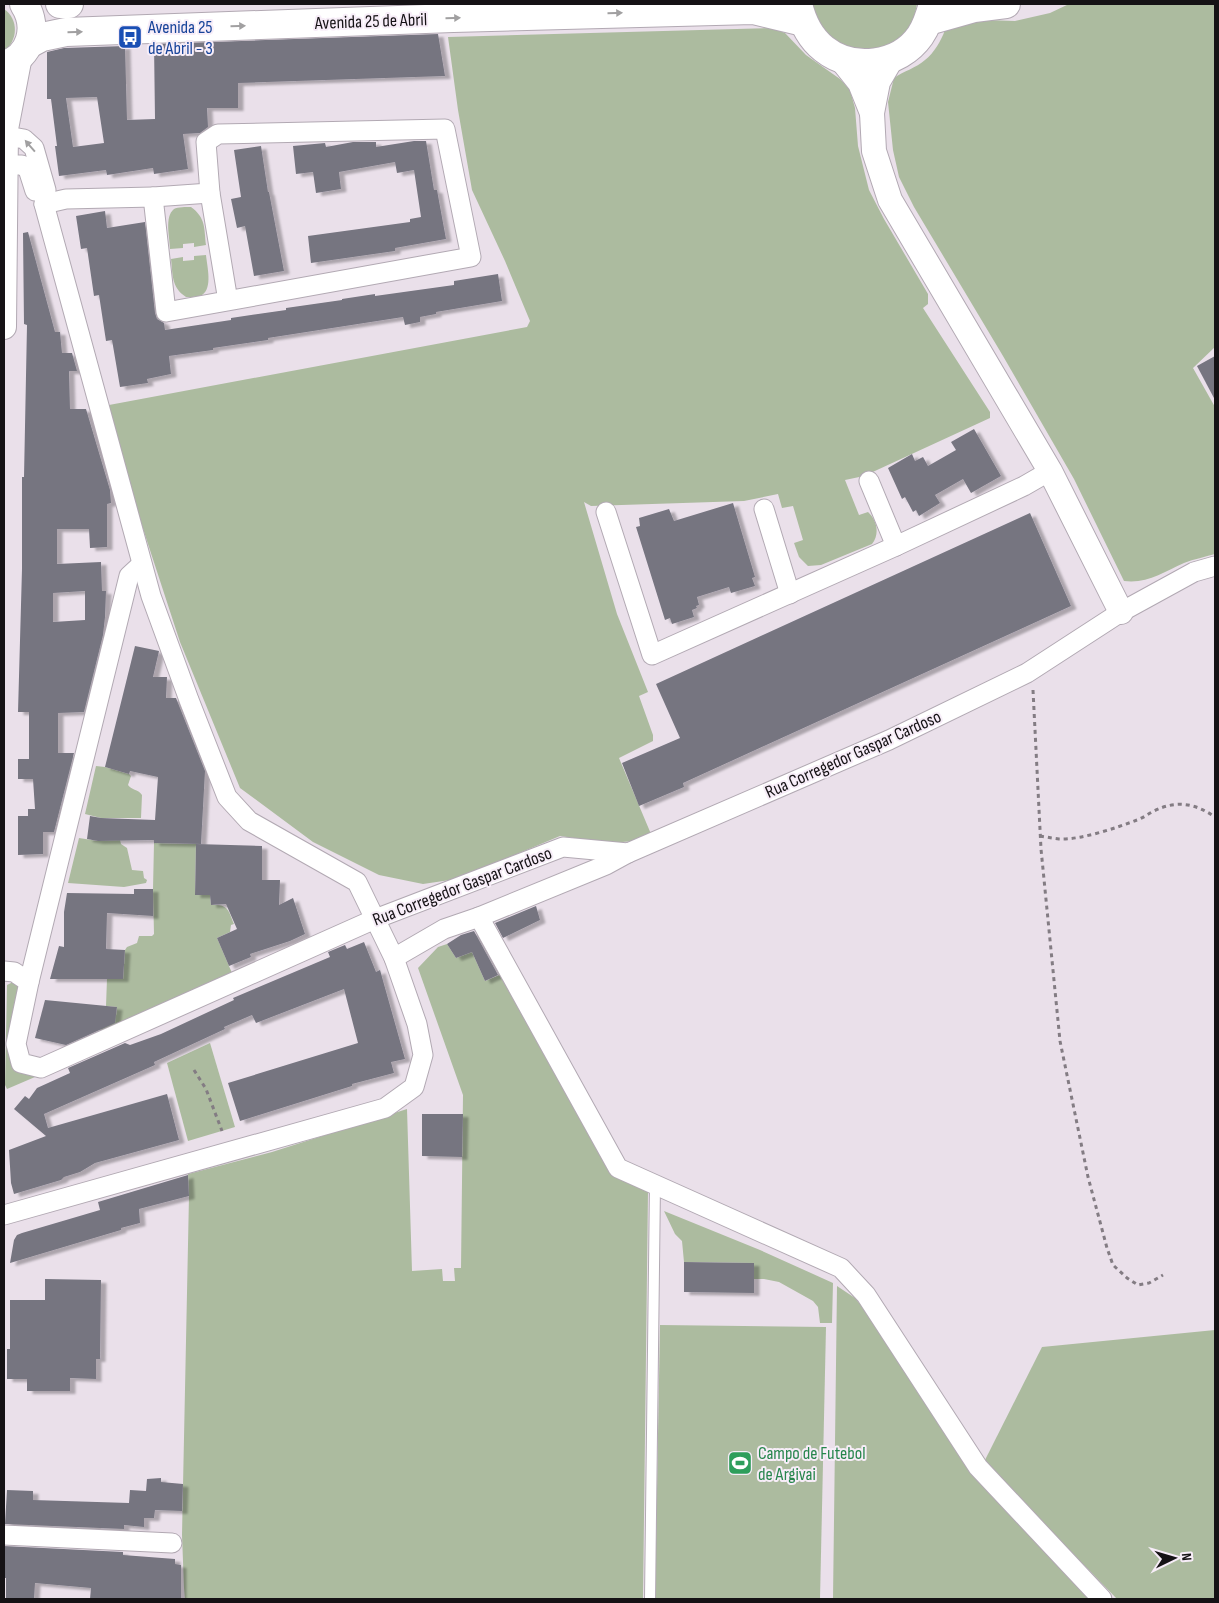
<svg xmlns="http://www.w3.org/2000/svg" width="1219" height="1603" viewBox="0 0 1219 1603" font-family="'Sofia Sans Condensed',sans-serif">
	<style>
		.green { fill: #acbb9f }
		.building { fill: #767580; fill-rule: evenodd; filter: url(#shadow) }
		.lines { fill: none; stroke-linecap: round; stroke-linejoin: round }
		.service-casing { stroke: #b2a9b3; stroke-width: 12 }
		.minor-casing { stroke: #b2a9b3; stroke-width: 21 }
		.tertiary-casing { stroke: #b2a9b3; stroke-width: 26 }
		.primary-casing { stroke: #b2a9b3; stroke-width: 30 }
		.path { stroke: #837c83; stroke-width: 3; stroke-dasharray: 4 4; stroke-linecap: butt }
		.service { stroke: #fff; stroke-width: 10 }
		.minor { stroke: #fff; stroke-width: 19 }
		.tertiary { stroke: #fff; stroke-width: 24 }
		.primary { stroke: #fff; stroke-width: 28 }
		.oneway { fill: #a1a0a1 }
		.labels { text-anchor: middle; stroke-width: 4; stroke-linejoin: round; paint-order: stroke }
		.street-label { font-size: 18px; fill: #151215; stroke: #f7edf8 }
		.transit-label { font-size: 18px; fill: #164399; stroke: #f7edf8; text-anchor: start }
		.leisure-label { font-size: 18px; fill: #27864d; stroke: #f7edf8; text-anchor: start }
	</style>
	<defs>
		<filter id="shadow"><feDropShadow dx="5.5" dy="3" stdDeviation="1" flood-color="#0004"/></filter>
	</defs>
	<rect width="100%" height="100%" fill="#eae0ea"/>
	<g class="green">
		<polygon points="809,4 917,4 914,19 906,34 892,46 858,55 826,40"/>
		<path d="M1069 4H1215V347L1193 368 1215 407V554C1205 557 1194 559 1184 563 1164 572 1147 584 1124 581L1074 479 1003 356 914 207 899 177 893 150 888 102 894 78C904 71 916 68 925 60 934 53 941 41 945 30L959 25 986 20 1015 21 1050 13Z"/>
		<path d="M4 9C19 19 18 41 4 51Z"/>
		<path d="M772 28 785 33 806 55 840 79 850 90 855 108 858 146 869 190 884 219 928 294V304L923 308 990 412V418L864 476 845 480 859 515 868 512C877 520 880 534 872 544L821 565 808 566 799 557 794 543 803 540 793 506 782 508 778 494 744 501 591 506 584 502 617 614 648 692 639 696 653 735V741L619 758 651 834 635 841 609 843 560 836 457 879 423 884 379 875 313 842 240 788 180 642 132 495 109 405 527 327 530 321 505 261 472 190 458 110 448 37Z"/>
		<path d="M191 207C206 218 204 228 206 245L194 247V243L183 244V248L170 249C170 238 164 217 174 209 178 207 186 207 191 207Z"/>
		<path d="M206 255C207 266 213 288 202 295 198 297 191 297 186 297 171 287 173 275 171 259L183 257V261L194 260V256Z"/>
		<path d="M96 766 105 767 129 774 131 776 128 785C131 790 138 789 142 795L141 818H101L85 814Z"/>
		<polygon points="79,838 98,841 120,840 121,844 127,848 132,870 143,871 144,878 147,880 146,883 124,887 68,883"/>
		<path d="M154 843 196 844 195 895H210L211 905C228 904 228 909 234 924L231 925 230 932 217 938 232 973 104 1031 97 1028 116 1016 117 1007 106 1006 107 979H123L125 950 127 947 137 943 139 936H152L154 934 153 889Z"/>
		<polygon points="447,944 456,958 472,952 485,981 502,974 606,1161 648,1191 643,1599 185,1599 184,1588 182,1535 189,1196 188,1174 272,1152 407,1109 412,1271 442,1269 443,1281 455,1281 454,1268 461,1268 463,1095 418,968 438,947"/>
		<polygon points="11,979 19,983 15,1018 35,1073 35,1077 7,1089 5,1085 7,985 11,983"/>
		<polygon points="210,1043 235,1127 188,1141 167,1063"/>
		<polygon points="664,1211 760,1250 833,1283 832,1323 820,1323 818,1307 813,1301 779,1282 764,1279 754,1279 754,1263 684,1262 682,1241 675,1234"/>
		<polygon points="837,1286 855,1298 866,1311 973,1473 1089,1599 833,1599"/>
		<polygon points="660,1325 826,1327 820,1599 655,1599"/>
		<polygon points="1215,1330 1215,1599 1117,1599 984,1462 1042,1347"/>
	</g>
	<g class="building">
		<path d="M438 34 445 76 238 83V108H207L208 127 200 133 183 134 188 169 154 174 153 168 107 175 106 170 59 176 55 146H57L51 99H47V52L64 48 125 46 127 120 155 119 154 44ZM97 97 104 143 73 147 66 98Z"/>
		<polygon points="414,141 426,141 434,190 437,190 446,239 395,248 395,251 311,263 308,236 410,222 410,219 421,217 414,170 397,173 395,162 339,172 341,189 316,193 313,172 296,174 293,146 325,143 326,147 353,142 376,142 376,147"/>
		<polygon points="261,146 268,192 269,192 284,271 254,276 245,226 237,228 231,199 241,197 234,150"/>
		<polygon points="105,211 107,228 145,222 155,313 157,319 164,323 165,330 231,320 231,318 286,310 286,308 342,300 342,299 375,294 375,296 454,285 454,281 498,274 502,301 436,312 436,314 420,317 420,322 405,325 403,317 268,338 268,340 213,348 213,350 169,356 171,374 147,379 148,383 120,387 112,340 106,341 99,295 94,296 87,248 81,249 76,216"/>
		<path d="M28 232 55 332H60L62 353H72L77 371H69L70 409H86L110 490 111 503 107 504V547L90 548 89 529H57V564L101 562 102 591H106L105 617 103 635 84 712 58 713V753H74L54 832H43V854L18 855V816H28V809H35L33 779H18V759H29V712H18L22 569V477H24L27 325 24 324 23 233ZM85 591V620L53 622V593Z"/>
		<polygon points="1215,356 1215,400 1197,366"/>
		<polygon points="974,429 1001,476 971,493 963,479 935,495 940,503 919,516 916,510 913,512 905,497 902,499 888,468 912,454 915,461 923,457 928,466 956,450 951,442"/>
		<polygon points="733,503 755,577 752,578 755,586 731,593 729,587 697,597 699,605 696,606 697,608 692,610 694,617 672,624 670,618 665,620 636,527 640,526 639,518 669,509 674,521"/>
		<polygon points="1030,513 1071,606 683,783 684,787 639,806 622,763 680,738 656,684"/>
		<polygon points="135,646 159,651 153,677 167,677 166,698 176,698 205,771 201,844 154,843 154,840 98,841 87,839 90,816 101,818 155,820 158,777 130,771 129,774 105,767"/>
		<polygon points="196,844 262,846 262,880 280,880 279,905 293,898 305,934 290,941 250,954 251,957 229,966 217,938 237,929 226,904 211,905 210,895 195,895"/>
		<polygon points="134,889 153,889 153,916 107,913 106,949 125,950 123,979 50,979 59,946 64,947 64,912 67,893 134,894"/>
		<polygon points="536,906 540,920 503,938 495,923"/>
		<polygon points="474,931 498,975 485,981 472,952 456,958 447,944 461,935"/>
		<polygon points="364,942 376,972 380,970 405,1059 391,1062 394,1073 352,1084 352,1086 240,1121 228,1083 358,1043 344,989 256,1023 252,1015 224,1027 225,1029 154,1062 155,1065 44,1114 48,1128 167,1094 179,1140 95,1163 80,1172 64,1177 61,1180 14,1194 11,1183 9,1150 46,1136 14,1109 25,1096 29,1099 37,1088 70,1073 68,1068 125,1043 130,1045 161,1034 234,1000 233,998 330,957 328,952 345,945 347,949"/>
		<polygon points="45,1000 117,1007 115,1023 66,1045 35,1038"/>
		<polygon points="422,1114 463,1114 462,1157 422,1156"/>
		<polygon points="188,1175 189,1196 139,1209 140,1223 121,1228 121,1230 10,1263 14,1240 17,1235 22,1233 100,1210 98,1202"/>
		<polygon points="684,1262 754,1263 754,1293 684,1292"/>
		<polygon points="45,1279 101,1280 100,1359 96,1359 96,1379 70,1378 70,1391 27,1391 27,1379 7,1379 7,1349 10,1349 10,1300 45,1300"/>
		<polygon points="161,1478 161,1482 183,1484 182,1511 155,1510 154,1518 144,1518 144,1527 124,1525 124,1529 5,1524 7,1490 33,1491 33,1500 129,1503 130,1490 146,1491 147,1479"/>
		<polygon points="4,1546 123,1552 123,1555 175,1559 175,1564 181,1565 181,1599 90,1599 91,1588 35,1583 34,1599 6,1599 6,1578 4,1578"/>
	</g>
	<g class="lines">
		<defs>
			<polyline id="service" points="650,1599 655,1184"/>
			<g id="minor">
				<polyline points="6,165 22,165 28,169 35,191"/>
				<polyline points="153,197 210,193"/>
				<polyline points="44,204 66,199 153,197 166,312 471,257 445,129 218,134 206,142 210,193 228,301"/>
				<polyline points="869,481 896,546"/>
				<polyline points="764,509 790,594"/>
				<polyline points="606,512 652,655 896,546 1024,486 1050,471"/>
				<polyline points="479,917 618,1168 841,1268 866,1295 978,1467 1102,1599"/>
				<polyline points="394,958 444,929 479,917 606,865 628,853"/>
				<polyline points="4,971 14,972 29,982 16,1044 21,1063 41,1068 375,919 563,847 628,853 889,740 1027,673 1121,612 1194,572 1215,566"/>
				<polyline points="29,982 129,576 142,564"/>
				<polyline points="4,1215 385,1108 414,1087 423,1055 417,1024 394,958 357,882 249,821 227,797 189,700 151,596 44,204 46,190 34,148 24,139 7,136"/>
				<polyline points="4,1535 172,1543"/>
			</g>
			<g id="tertiary">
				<polyline points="840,58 860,83 872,113"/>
				<polyline points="892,58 878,82 872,113 874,151 890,200 1050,471 1121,612"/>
				<polyline points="4,327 6,129 20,56"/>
			</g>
			<g id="primary">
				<polyline points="60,4 69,4"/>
				<path d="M798 4C802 21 810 38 824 49 853 72 899 66 920 36 927 26 930 15 933 4"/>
				<polyline points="928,21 974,8 1006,4"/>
				<polyline points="29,44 42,37 66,32 453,18 753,10 803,22"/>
				<path d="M4 65C31 57 39 27 24 4"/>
			</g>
		</defs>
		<use href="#service" class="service-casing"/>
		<use href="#minor" class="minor-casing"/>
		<use href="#tertiary" class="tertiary-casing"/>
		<use href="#primary" class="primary-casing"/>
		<g class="path">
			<polyline points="1033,690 1041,849 1060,1041 1088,1177 1107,1248 1113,1265 1127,1278 1138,1285 1149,1283 1163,1275"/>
			<path d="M1040 836C1046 837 1052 838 1059 839 1081 840 1116 828 1137 820 1143 818 1148 814 1154 811 1176 800 1195 803 1215 817"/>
			<polyline points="194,1070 206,1089 222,1131"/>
		</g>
		<use href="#service" class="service"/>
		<use href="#minor" class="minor"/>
		<use href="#tertiary" class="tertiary"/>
		<use href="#primary" class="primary"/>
	</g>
	<defs><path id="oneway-solid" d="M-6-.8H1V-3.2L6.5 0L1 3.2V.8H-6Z" transform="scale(1.25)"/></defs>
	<g class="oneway">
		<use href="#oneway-solid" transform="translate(615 13) rotate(-2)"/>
		<use href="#oneway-solid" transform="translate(453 18) rotate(-2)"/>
		<use href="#oneway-solid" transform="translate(238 26) rotate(-2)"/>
		<use href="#oneway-solid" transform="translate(75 32) rotate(-2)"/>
		<use href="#oneway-solid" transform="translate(30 146) rotate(-131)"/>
	</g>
	<defs>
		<symbol id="bus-square" viewBox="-11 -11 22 22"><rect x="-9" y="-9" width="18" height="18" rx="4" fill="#1a4fb4" stroke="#f7edf8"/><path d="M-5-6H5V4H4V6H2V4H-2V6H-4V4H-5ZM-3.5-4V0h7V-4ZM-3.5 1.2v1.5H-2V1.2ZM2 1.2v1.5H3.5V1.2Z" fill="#fff"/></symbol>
		<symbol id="stadium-square" viewBox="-11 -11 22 22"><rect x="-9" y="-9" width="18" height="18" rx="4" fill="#2e9e5b" stroke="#f7edf8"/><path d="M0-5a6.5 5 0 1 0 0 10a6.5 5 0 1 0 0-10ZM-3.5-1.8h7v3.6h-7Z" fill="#fff"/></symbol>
	</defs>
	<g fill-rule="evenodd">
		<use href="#bus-square" x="116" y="23" width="28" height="28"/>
		<use href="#stadium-square" x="726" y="1449" width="28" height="28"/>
	</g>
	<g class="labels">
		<g class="street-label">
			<text transform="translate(371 21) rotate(-2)" y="6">Avenida 25 de Abril</text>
			<text transform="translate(853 754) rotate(-24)" y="6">Rua Corregedor Gaspar Cardoso</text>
			<text transform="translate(462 886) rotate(-21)" y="6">Rua Corregedor Gaspar Cardoso</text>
		</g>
		<g class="transit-label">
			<text x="148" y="33">Avenida 25<tspan x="148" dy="21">de Abril - 3</tspan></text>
		</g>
		<g class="leisure-label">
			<text x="758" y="1459">Campo de Futebol<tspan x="758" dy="21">de Argivai</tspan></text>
		</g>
	</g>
	<rect width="1219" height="1603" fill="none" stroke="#151215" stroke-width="10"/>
	<g transform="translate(1174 1558) rotate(85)" stroke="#f7edf8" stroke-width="4" paint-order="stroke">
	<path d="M0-4L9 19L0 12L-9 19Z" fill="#151215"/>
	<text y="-8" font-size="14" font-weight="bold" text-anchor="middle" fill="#151215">N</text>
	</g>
</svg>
